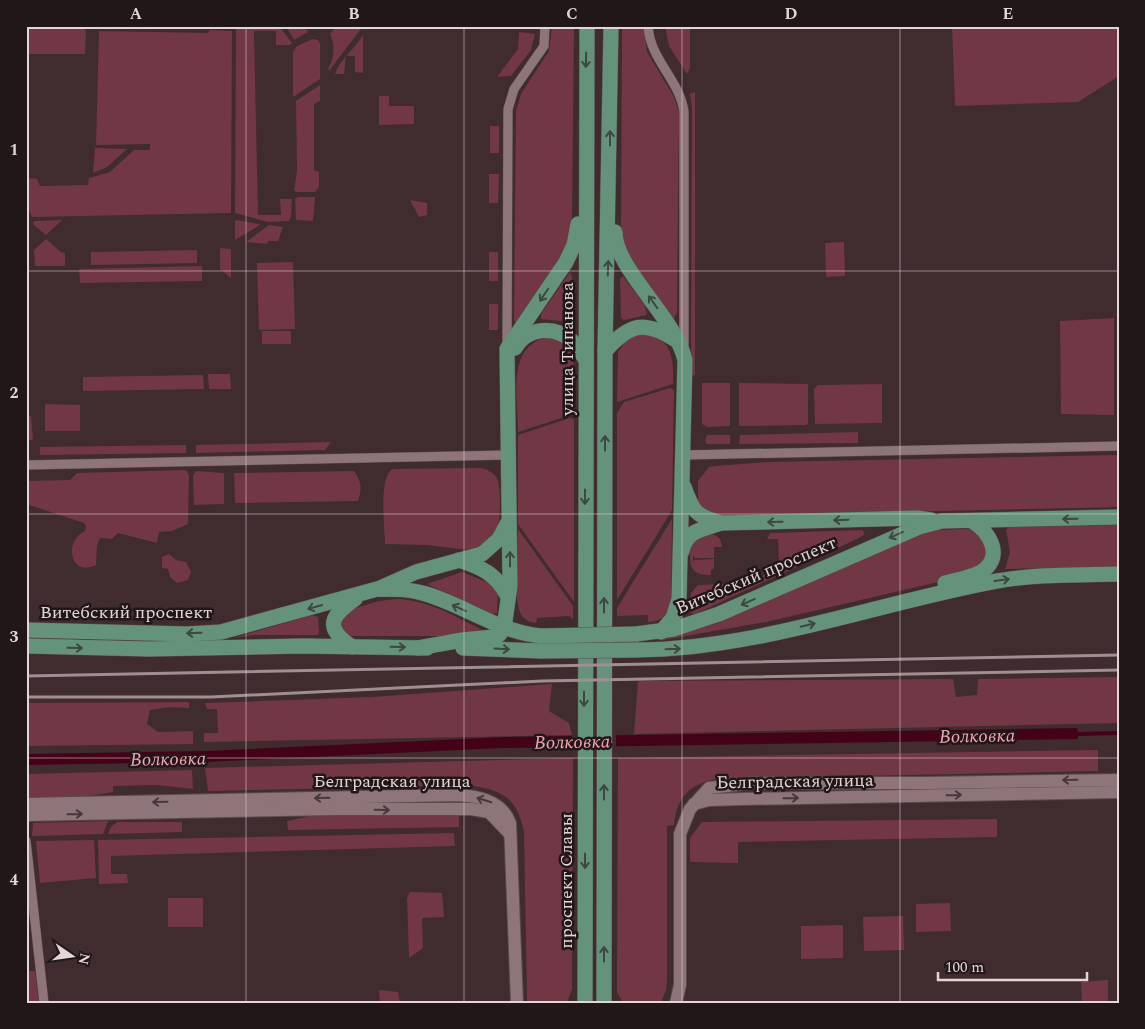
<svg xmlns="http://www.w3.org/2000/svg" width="1145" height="1029" viewBox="0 0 1145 1029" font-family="Spectral,serif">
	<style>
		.green { fill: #713744 }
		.water { fill: #440219 }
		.pier { fill: #402b2f }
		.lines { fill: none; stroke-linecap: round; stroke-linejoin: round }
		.street-casing { stroke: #5b4a4d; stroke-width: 10 }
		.secondary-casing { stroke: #5b4a4d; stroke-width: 14 }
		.primary-casing { stroke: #5b4a4d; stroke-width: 16 }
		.street { stroke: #8e757a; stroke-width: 9 }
		.secondary { stroke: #8e757a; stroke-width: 12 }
		.primary { stroke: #64927b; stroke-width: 15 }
		.rail { stroke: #a08f92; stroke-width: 3 }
		.primary-bridge-casing { stroke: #5b4a4d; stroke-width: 16; stroke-linecap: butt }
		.primary-bridge { stroke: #64927b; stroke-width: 15 }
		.oneway { stroke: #3c4840 }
		.oneway2 { stroke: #47383b }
		.grid { fill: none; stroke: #e4d6d8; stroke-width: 1; stroke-opacity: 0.55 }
		.labels { text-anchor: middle; stroke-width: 5; stroke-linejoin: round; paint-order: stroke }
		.street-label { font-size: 18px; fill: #e4d6d8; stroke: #211719 }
		.water-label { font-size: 19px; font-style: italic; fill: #f7a3b4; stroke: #211719 }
		.neatline { fill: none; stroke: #e4d6d8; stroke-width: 2 }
		.grid-label { font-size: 16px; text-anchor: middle; font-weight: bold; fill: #e4d6d8 }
	</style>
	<rect width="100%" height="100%" fill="#402b2f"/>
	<g class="green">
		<polygon points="279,26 292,43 290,45 276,45 276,31 254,31 258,215 281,215 280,199 292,199 291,216 289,221 268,222 235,213 236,27"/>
		<polygon points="286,26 304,26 308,32 294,40"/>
		<path d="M337 26H363L329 71 328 68C335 59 335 44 330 34Z"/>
		<polygon points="552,26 574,26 572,222 565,250 517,324 514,321 516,111 521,94 549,51"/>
		<polygon points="622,26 644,26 647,52 674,97 679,112 677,313 673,320 627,252 621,232"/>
		<polygon points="665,26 690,26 690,68 687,74 669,46"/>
		<polygon points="952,26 1119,26 1119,76 1078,102 955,106"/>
		<polygon points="26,28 84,29 86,31 85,54 26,54"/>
		<polygon points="210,30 232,31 231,213 32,217 26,203 26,178 37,179 40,186 88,185 89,178 110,172 134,150 150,150 150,144 96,145 99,31 208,33"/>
		<polygon points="519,32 535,34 531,50 511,76 497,77 518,49"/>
		<path d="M363 35V73L355 72V56H346L344 74H335C340 59 355 49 363 35Z"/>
		<polygon points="313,39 318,40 320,44 320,79 293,97 293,52 297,46"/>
		<polygon points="320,85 320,101 314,104 314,170 319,172 319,187 315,192 296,192 294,190 297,170 296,101"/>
		<polygon points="695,92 695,375 691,376 692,107 690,94"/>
		<polygon points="379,96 389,96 389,106 414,106 414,124 379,125"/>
		<rect x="490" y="126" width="9" height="27"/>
		<polygon points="95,148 127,149 107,167 93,173"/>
		<polygon points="489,174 499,174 498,203 489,203"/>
		<polygon points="298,197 315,197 313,221 296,220 295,199"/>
		<polygon points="410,200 427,203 427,215 419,217"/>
		<polygon points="62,220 46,235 33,224 34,221"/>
		<polygon points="237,220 258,224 260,225 235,240 235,221"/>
		<polygon points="269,225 283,227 278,241 268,241 267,244 246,242"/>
		<polygon points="46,239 61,252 65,253 65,266 35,266 34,250"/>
		<polygon points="844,242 845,276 826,277 825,243"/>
		<polygon points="220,248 231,249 231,278 220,269"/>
		<polygon points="197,250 197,263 91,265 91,252"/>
		<rect x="489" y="252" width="9" height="29"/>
		<polygon points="293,262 295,329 259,330 257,263"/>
		<polygon points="202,266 202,281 80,283 79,269"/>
		<polygon points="570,272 572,276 571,322 541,319 541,314"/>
		<polygon points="623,276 645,306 647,315 624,320 621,318 620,279"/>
		<rect x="489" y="304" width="9" height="26"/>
		<polygon points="1114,318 1114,415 1061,414 1060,321"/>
		<rect x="262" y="331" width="29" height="13"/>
		<path d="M639 334C671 334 674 357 673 384L617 402 618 352 627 339Z"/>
		<path d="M550 337C557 339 566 343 570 350 577 363 574 398 574 414L518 432C518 397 505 344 550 337Z"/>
		<polygon points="208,374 230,374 231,389 209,389"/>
		<polygon points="203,375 204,389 83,391 83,377"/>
		<polygon points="702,383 730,383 730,426 708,427 702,424"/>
		<polygon points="739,383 808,384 808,423 806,425 739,426"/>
		<polygon points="882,384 882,423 815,424 814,389 818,385"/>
		<polygon points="670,388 674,390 672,510 617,600 617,413 624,402"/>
		<polygon points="45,404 80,405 80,431 45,431"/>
		<polygon points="31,416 33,439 26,442 26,417"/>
		<polygon points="570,418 574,419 574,602 518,524 518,435"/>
		<polygon points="858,432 858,443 739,444 740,435"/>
		<polygon points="707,435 730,435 730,444 707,444 705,441"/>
		<polygon points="331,442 325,450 196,453 196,445"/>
		<polygon points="186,445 186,453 40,455 40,447"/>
		<polygon points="1119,455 1119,507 717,516 709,516 698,504 698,481 709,467 715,466 769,462"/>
		<path d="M480 468C488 469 495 473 498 481 501 489 501 528 495 535 490 542 476 550 468 550L427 545 385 544C385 527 378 479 392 469Z"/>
		<path d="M186 470 189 475 188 524 172 531 159 532 157 543 118 533 112 539 100 538 97 545 96 565C70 578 63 541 85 531L86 527 84 523 26 504V481L70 480 77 473Z"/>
		<polygon points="196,471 224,473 224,504 194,505 193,476"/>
		<path d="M354 471C362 483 362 488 358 501L235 503 234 473Z"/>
		<path d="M672 519 671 607C664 618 661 621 648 622V615L617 616V608Z"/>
		<polygon points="1119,525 1119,567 1005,569 1010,552 1006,530 1009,527"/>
		<path d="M518 529 573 606V619L569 616 537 618 536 623C528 622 521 618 519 609 514 594 518 548 518 529Z"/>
		<polygon points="968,529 977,531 988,552 982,563 960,577 766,622 658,641 718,623 886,545 934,530"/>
		<polygon points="863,530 864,535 857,539 695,614 690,613 691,593 698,585 751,583 767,573 781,573 782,568 788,568 788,564 779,563 778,539 767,539 770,533"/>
		<path d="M706 534C716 534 721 536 722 547H714V558H695L693 555V563L694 560 714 559V569L711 570V575C695 575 690 571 690 555 690 551 690 546 692 543 695 539 702 536 706 534Z"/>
		<polygon points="169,554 176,560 186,562 191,572 188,580 177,583 170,577 168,569 162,568 162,557"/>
		<polygon points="462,572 489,583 498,592 497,613 492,614 427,584"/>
		<path d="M396 599C430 600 456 617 486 632V636H349L337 628 349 610 379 601Z"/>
		<polygon points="312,615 318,617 319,632 318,635 253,635 233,638"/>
		<polygon points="1119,677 1119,723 634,734 638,681 953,679 956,697 977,695 978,679"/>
		<polygon points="552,684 549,711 569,723 572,735 204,742 204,733 218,733 217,709 207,709 205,703 372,697"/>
		<polygon points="189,702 189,708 169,707 150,710 147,724 158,732 193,731 193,744 26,746 26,703"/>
		<path d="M1098 750V771L715 779C688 785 677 798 674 825L667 826V980L666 990 661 1003H623L617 992V984L618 758Z"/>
		<path d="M573 758 572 989 567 1003H528L527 1000 524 832C517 796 500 789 466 785L208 791 205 768Z"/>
		<polygon points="192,770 193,789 157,785 113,786 113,792 88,796 26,798 26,774"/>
		<polygon points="459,812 459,827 288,830 287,821 310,816"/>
		<polygon points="997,819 997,837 738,842 738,863 690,862 690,838 702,822"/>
		<polygon points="108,821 103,834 32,836 33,823"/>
		<polygon points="117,822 182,822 182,832 108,834 111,827"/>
		<polygon points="454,833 455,846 111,856 111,874 127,874 128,883 99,884 98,840"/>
		<polygon points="94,840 96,878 40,883 36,841"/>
		<polygon points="410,892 442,893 444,917 422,918 423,948 409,958 407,898"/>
		<rect x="168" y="898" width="35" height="29"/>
		<polygon points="950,903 951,931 916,932 916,904"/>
		<polygon points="903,916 904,950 864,951 863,917"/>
		<polygon points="843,925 843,958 801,959 801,926"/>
		<polygon points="26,971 35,971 39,1003 26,1003"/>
		<polygon points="1108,980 1108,1003 1082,1003 1081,982"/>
		<polygon points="379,990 398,992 400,1003 380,1003"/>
	</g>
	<polygon class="water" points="1077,728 1078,732 1119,731 1119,735 1078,736 1078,739 502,748 205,762 26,765 26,754 205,751 506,737"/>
	<polygon class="pier" points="616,732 616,749 572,750 572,733"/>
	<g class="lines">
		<defs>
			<g id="street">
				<path d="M648 26C650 60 680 80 684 112V347"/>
				<polyline points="507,346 508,109 514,89 544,46 545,26"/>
				<polyline points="684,455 1119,446"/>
				<polyline points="26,465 507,455"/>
				<polyline points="26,841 44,1003"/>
			</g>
			<g id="secondary">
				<path d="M26 804 458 795C479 796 502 801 510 823L517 1003"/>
				<polyline points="694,804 709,800 742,799 1119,792"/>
				<polyline points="26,815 334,809 471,809 489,812 509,833"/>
				<polyline points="676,1003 680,985 680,834 690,809 709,788 752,783 928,783 1119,780"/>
			</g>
			<g id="primary">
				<path d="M615 232C615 269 675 317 685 360L679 599 673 618 661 632"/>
				<path d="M515 348C527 327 555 325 572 341 578 347 582 354 586 360"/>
				<path d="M605 351C630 323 645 320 676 340"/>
				<path d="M684 487C693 512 696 516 721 523"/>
				<path d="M682 551C687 529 703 530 721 523L917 518 931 520"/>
				<path d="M459 560C481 567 496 574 507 595"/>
				<path d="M945 583C956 580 969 578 979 573 1005 559 991 533 972 521"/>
				<polyline points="380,588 416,572 482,554 499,539 507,524"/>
				<path d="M26 630 187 634 221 632 377 589C394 589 410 589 426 594 466 606 499 632 541 636"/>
				<polyline points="636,634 674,629 719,614 919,527 942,521 1119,517"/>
				<polyline points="26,646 149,649 303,646 427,648"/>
				<path d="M352 647C324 627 330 617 355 599"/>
				<polyline points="418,648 462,640 493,637 499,635 504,628 510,586 507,349 566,262 574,245 578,224"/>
				<polyline points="463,648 541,651"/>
				<path d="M636 650C760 649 877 603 997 581 1037 574 1079 575 1119 574"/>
				<polyline points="585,1003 587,26"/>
				<polyline points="604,1003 605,351 611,26"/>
			</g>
		</defs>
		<use href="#street" class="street-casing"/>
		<use href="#secondary" class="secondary-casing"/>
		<use href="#primary" class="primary-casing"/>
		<use href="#street" class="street"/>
		<use href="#secondary" class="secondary"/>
		<use href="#primary" class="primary"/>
		<g class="rail">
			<polyline points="26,676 1119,655"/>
			<polyline points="26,697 211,697 542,681 1119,670"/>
		</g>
		<defs>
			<g id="primary-bridge">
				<polyline points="541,636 636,634"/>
				<polyline points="541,651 636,650"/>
			</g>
		</defs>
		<use href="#primary-bridge" class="primary-bridge-casing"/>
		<use href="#primary-bridge" class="primary-bridge"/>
	</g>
	<defs><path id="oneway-shaft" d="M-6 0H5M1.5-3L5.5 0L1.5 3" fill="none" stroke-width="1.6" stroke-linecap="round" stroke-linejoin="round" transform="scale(1.25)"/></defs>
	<g class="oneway">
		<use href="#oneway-shaft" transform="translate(586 60) rotate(91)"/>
		<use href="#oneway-shaft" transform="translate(610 138) rotate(-90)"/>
		<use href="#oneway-shaft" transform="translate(608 268) rotate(-88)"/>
		<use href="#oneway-shaft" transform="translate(544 295) rotate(124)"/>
		<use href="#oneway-shaft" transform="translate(653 302) rotate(-125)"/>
		<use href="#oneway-shaft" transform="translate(605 443) rotate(-90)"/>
		<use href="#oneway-shaft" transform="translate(585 497) rotate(90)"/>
		<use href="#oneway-shaft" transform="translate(1070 519) rotate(179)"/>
		<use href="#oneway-shaft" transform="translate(841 520) rotate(178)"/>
		<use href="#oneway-shaft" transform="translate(775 522) rotate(179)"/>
		<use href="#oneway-shaft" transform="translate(896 535) rotate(156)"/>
		<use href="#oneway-shaft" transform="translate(510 559) rotate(-90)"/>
		<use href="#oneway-shaft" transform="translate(1002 580) rotate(-8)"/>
		<use href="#oneway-shaft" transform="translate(748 602) rotate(156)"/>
		<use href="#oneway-shaft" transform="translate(604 605) rotate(-90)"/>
		<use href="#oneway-shaft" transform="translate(315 607) rotate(164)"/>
		<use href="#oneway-shaft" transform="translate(459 608) rotate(-156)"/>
		<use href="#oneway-shaft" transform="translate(808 625) rotate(-13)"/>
		<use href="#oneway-shaft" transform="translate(194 633) rotate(178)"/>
		<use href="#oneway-shaft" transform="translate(398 647) rotate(1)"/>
		<use href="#oneway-shaft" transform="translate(75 648) rotate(1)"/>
		<use href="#oneway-shaft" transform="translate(502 649) rotate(3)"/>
		<use href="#oneway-shaft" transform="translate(673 649) rotate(-2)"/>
		<use href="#oneway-shaft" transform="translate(584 699) rotate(90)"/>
		<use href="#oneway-shaft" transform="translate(604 792) rotate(-90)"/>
		<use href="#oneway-shaft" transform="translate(585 861) rotate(90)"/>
		<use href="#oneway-shaft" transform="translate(604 954) rotate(-90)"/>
	</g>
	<g class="oneway2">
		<use href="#oneway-shaft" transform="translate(1070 780) rotate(179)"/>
		<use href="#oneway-shaft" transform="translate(954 795) rotate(-1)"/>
		<use href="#oneway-shaft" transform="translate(322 798) rotate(179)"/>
		<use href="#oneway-shaft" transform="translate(791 798) rotate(-1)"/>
		<use href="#oneway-shaft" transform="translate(484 800) rotate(-162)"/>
		<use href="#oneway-shaft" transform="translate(160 802) rotate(179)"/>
		<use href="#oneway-shaft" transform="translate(382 810) rotate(1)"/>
		<use href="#oneway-shaft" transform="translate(75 814) rotate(-1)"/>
	</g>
	<path class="grid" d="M246 26V1003M464 26V1003M682 26V1003M900 26V1003M26 271H1119M26 514H1119M26 758H1119"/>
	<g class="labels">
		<g class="street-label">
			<text transform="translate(567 349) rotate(-90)" y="6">улица Типанова</text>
			<text transform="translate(756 575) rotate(-23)" y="6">Витебский проспект</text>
			<text x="126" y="618">Витебский проспект</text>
			<text x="392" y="787">Белградская улица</text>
			<text transform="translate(795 781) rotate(-1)" y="6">Белградская улица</text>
			<text transform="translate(566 881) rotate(-90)" y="6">проспект Славы</text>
		</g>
		<g class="water-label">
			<text transform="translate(977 735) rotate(-1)" y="7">Волковка</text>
			<text transform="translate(572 741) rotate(-1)" y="7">Волковка</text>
			<text transform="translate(168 758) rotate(-1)" y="7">Волковка</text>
		</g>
	</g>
	<rect width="1145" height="1029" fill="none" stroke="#211719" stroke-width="55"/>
	<g transform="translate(72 956) rotate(103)" stroke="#211719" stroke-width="4" paint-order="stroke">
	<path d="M0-4L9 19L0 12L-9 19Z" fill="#e4d6d8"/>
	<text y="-8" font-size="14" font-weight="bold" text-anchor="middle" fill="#e4d6d8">N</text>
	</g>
	<path d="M938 972v8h149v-8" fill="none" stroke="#e4d6d8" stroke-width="2.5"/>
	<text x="945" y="972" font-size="15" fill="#e4d6d8" stroke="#211719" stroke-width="4" paint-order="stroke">100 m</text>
	<rect x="28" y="28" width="1090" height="974" class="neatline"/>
	<g class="grid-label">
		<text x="136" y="19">A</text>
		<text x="354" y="19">B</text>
		<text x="572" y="19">C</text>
		<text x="791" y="19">D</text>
		<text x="1008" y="19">E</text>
		<text x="14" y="155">1</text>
		<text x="14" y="398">2</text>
		<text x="14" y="642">3</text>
		<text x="14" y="885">4</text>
	</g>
</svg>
